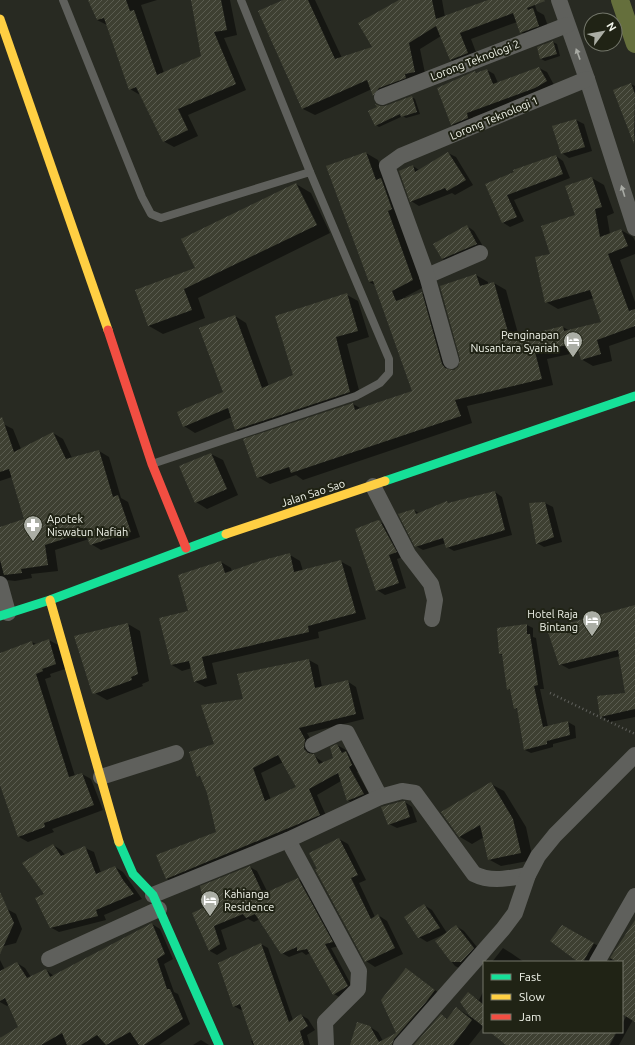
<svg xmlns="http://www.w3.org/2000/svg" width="635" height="1045" viewBox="0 0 635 1045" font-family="Ubuntu,sans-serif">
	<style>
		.shadow { fill: #0007; fill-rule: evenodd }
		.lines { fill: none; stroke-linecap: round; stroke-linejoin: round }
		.canal { stroke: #656f3c; stroke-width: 18 }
		.building { fill: url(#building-hatch); fill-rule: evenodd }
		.path { stroke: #61625e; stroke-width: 2.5; stroke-dasharray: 1 3; stroke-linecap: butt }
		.lane { stroke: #5f605c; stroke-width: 8 }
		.street { stroke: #5f605c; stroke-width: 16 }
		.fast { stroke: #16e098; stroke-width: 9 }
		.slow { stroke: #ffcf43; stroke-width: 9 }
		.jam { stroke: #f24e42; stroke-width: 9 }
		.oneway { fill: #a8aaa4 }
		.labels { text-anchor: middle; stroke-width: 4; stroke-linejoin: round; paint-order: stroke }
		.street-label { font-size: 11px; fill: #f2f5eb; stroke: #202315 }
		.poi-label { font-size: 11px; fill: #f2f5eb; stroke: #202315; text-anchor: end }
	</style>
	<defs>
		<pattern id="building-hatch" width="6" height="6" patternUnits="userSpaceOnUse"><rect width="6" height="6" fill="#3e4032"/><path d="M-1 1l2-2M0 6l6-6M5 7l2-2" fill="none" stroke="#5a5c50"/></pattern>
	</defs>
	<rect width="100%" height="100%" fill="#282a22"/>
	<g class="shadow">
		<polygon points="90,0 157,0 141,5 164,73 202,57 192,0 230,0 237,35 224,38 246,90 188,115 198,136 174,147 163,141 140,95 130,89 107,25 97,20"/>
		<polygon points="285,0 315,0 342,58 373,47 401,0 442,0 445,17 491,0 533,0 537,11 544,15 550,32 533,39 521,32 517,22 471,39 479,60 462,66 451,60 441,36 420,49 426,78 385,101 373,95 372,89 315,115 303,109 259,12"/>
		<polygon points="553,42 557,44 560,56 545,61 541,59 538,48"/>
		<polygon points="539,68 547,72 554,85 542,92 473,117 475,122 459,128 452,124 475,72 478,73 487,70 494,74 498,83"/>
		<polygon points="631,84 635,86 635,136 631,134"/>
		<polygon points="412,97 415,99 420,114 406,118 403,116 379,127 376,125 385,107"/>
		<polygon points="576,120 584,124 592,151 569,158 562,153"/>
		<polygon points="366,153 378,160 424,287 403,298 422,293 434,300 453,370 458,369 476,275 488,282 488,284 494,283 506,290 519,337 563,327 570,331 602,322 594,298 558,309 546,302 551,254 576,216 592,178 604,185 614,213 607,216 610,234 621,230 633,237 635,241 635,254 620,260 635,302 635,337 609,346 612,361 593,366 581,359 579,352 547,359 553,385 467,406 472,423 303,480 296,475 270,484 258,477 353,404 362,409 413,392 375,285 369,282"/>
		<polygon points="448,153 456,157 473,185 455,195 452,193 419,206 411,201 413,166 419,170"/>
		<polygon points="556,156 563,161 570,178 514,200 524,221 510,227 502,222 486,185"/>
		<polygon points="296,184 311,193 330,233 198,298 205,318 163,334 149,326 197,269"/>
		<polygon points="467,226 474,231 484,248 450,263 442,259"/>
		<polygon points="347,295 358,301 369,337 347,344 361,398 247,436 236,430 232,417 195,433 184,426 224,393 235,316 246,323 269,386 294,376"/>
		<polygon points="3,424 13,429 21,449 53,433 63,439 72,458 99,451 109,457 121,498 128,502 140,537 101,550 91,544 89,539 55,550 58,571 31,574 32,578 15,581 7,580 0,587 0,528 29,532 12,477 0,481 0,425"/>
		<polygon points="211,454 223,460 238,495 207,509 196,502"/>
		<polygon points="495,492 502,497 512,535 454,551 447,547 446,543 423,550 416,546 414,510 420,514 447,502 449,503"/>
		<polygon points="545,503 553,507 562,542 544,547 537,543 530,504"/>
		<polygon points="380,522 388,526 403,557 397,559 406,588 385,595 377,590"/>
		<polygon points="290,555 300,561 303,571 340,561 351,567 366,619 318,632 319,638 212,663 217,684 205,687 194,681 192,668 182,671 172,665 189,612 221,562 231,568 232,572"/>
		<polygon points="635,606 635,717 610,722 601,716 626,694 620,656 569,669 560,664"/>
		<polygon points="128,624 140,631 149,681 142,684 143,686 107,700 93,692"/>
		<polygon points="527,625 533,628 533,637 536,638 544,689 540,689 548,727 568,722 575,726 576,738 553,744 553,747 531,753 525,750 518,710 515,708 512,691 508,689 504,656 500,654"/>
		<polygon points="49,640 58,645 65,669 50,674 51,677 45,679 75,776 82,774 91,779 103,810 52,829 54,832 28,842 19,837 0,781 0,653 32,642 36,644"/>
		<path d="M309 660 318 665 322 687 347 681 356 687 364 719 307 733 314 745 313 755 324 763 334 758 337 745 346 750 355 758 360 770 357 772 372 799 356 805 347 800 341 781 317 795 328 820 176 884 167 879 158 856 218 832 208 792 203 779 198 776 216 744 245 700ZM283 762 297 788 271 800 261 773Z"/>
		<polygon points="491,784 504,791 526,827 533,860 501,866 488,859 484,837 472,844 460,837"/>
		<polygon points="405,802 412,807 417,822 397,828 389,824"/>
		<polygon points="339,839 348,844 366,880 359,883 375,917 378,915 387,921 403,954 375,967 366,961 318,869"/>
		<polygon points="53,845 61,850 65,855 85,848 94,852 101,873 115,867 123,872 142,899 104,915 106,920 59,932 50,927 45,894"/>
		<polygon points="250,867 257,871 268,893 298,879 305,883 339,946 331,948 354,990 341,998 334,994 310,953 306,955 302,952 289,957 282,953 260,919 254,922 248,919 221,930 227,949 217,955 210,951 193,913 206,907"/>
		<polygon points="424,905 432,910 447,933 427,942 419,937"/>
		<polygon points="7,909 16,914 22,929 16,943 0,947 0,912"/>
		<polygon points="635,923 635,997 622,1020 622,962 608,962"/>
		<polygon points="152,924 160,929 173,959 164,964 174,992 178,994 190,1024 159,1045 0,1045 0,1039 19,1027 9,1005 7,1006 0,1002 0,960 4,968 3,971 17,963 25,968 31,977 46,970 54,976"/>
		<polygon points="456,926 464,931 481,952 463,970 455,966 436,942"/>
		<polygon points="562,926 604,949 597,962 579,962"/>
		<polygon points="261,944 268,948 293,1020 301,1015 308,1019 315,1030 307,1035 310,1045 253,1045 251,1041 254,1040 243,1009 241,1010 234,1006"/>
		<polygon points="503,948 511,953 524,962 492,962"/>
		<polygon points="406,969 442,995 398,1045 353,1045 370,1027 378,1032 383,1041 397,1034"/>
		<polygon points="484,990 484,1026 469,1045 415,1045 441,1015 448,1019 457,1008 472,1018 468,994 479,1000"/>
		<polygon points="635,1001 635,1016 619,1045 610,1045 617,1032 622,1032 622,1024"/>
		<polygon points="201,1040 209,1045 193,1045"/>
	</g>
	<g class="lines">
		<polyline class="canal" points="620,0 635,44"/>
	</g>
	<g class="building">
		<polygon points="88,0 126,0 130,11 134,10 157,75 201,56 191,0 221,0 227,30 214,32 236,84 178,109 188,130 163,142 136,87 129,90 104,18 97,20"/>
		<polygon points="283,0 308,0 335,59 372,47 358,23 399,0 432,0 436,19 488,0 544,0 545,1 527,8 528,10 533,8 539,26 520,33 513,13 460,33 468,53 450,60 436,26 409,43 415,72 405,74 406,78 379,88 373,96 367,80 302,109 258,11"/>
		<polygon points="553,41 557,54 540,59 537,47"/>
		<polygon points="539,67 547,81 535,88 467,113 468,118 451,125 437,88 475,71 476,73 487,69 493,84"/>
		<polygon points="631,83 635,94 634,144 613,90"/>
		<polygon points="412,96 417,112 401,117 400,114 375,126 368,111 377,107 375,104 380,106 385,106"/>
		<polygon points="576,119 585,147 561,154 552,126"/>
		<polygon points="366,152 376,180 381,178 392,209 388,211 413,280 392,291 396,301 422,292 442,364 445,368 454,370 458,367 460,359 440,286 476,274 480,286 494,282 510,339 563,326 564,331 601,322 590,290 545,303 535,257 550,254 541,226 575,215 565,186 592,177 602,207 595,209 600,237 621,229 628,246 608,254 629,311 635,309 635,326 597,340 601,354 581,360 576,343 535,352 542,379 455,400 461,416 291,473 289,467 257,478 243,439 353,403 355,410 412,391 373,281 369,282 326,166"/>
		<polygon points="448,152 466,180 447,191 445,188 410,202 399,171 413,165 415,172"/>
		<polygon points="556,155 563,174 507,195 517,217 502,223 485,184 514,172 513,170"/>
		<polygon points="296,183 317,225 184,289 192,310 148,326 135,290 195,268 181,239"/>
		<polygon points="467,225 477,244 442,259 433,244"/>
		<polygon points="347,293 358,331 336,337 350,392 235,430 228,408 183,427 177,412 223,392 199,328 235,315 262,388 293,375 275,316"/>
		<polygon points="2,417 14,452 53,432 66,459 99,450 113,497 118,495 131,532 90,545 85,532 45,545 48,565 21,569 22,573 4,575 0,560 0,527 24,519 9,469 0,472 0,418"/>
		<polygon points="211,453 227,489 195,503 179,466"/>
		<polygon points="495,491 505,530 446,548 443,538 415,547 398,514 414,509 416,514 447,501 448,503"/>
		<polygon points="545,502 554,537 536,544 529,503"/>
		<polygon points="378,520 380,521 397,552 389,555 399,583 376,591 355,529"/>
		<polygon points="290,553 294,572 341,560 356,613 308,626 309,632 202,657 207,678 194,682 189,661 171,665 159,618 188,611 178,575 221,561 225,573 260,561"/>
		<polygon points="635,605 635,709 600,717 597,696 625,693 618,650 559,665 547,629"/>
		<polygon points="128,623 138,674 131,677 132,680 94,694 92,693 74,636"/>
		<polygon points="527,624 527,634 530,634 538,685 534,686 543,727 568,721 570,735 547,741 547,744 524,750 517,708 514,709 510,689 507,690 502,654 499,654 497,628"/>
		<polygon points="49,639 56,664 42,669 43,671 36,674 69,777 82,773 94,805 44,823 45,827 18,837 0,785 0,653 32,641 33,645"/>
		<path d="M309 659 315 688 348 680 356 714 299 728 305 739 304 749 308 753 314 754 319 764 333 758 330 747 337 744 342 753 346 751 352 765 349 767 364 794 347 801 338 773 309 789 320 815 166 879 156 855 216 832 207 793 200 776 197 777 189 752 214 744 201 705 243 699 237 674ZM278 755 296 787 265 801 253 768Z"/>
		<polygon points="491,782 513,819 521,853 488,860 480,825 459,837 441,812"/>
		<polygon points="403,801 405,801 410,817 388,825 381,807"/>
		<polygon points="339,838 358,875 351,878 371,919 378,914 395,948 365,962 315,869 317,869 309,853"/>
		<polygon points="53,844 61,856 85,846 96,874 115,866 123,880 134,894 96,910 98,916 50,928 35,898 44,894 22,863"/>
		<polygon points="250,866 263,894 298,878 333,942 325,944 348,986 346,987 333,995 307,949 297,951 297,947 281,954 255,914 246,918 243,914 214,926 220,944 209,951 192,913 205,907 200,886"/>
		<polygon points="0,892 14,923 0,954"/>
		<polygon points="424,904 440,928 418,938 404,917"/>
		<polygon points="635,920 635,1022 622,1014 622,962 617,962 610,958"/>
		<polygon points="152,923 165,954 157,959 167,989 170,989 183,1019 144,1045 139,1045 130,1032 106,1045 97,1035 81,1045 67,1045 62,1033 41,1045 0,1045 0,1038 18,1027 5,998 0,1001 0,971 17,962 27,978 46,969 50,977"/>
		<polygon points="456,925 474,948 461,962 451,962 435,941"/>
		<polygon points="562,925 594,943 583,962 578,962 550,941"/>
		<polygon points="261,943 289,1022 301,1014 308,1026 300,1031 304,1045 254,1045 240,1004 233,1007 218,963"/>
		<polygon points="406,968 435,990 426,1002 394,1039 392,1045 350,1045 357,1022 370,1026 379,1042 396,1033 381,1000"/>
		<polygon points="468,992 484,1005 484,1027 470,1016 460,1002"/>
		<polygon points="456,1007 472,1020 453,1045 414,1045 441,1014 447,1019"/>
		<polygon points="490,1032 616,1032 609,1045 506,1045"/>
	</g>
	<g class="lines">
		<polyline class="path" points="550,693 635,734"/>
		<g class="lane">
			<polyline points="63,0 142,197 151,214 161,218 310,172 389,359 389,373 380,383 356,396 152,464"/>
			<polyline points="241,0 310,172"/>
		</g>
		<g class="street">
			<polyline points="559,0 587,79 635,228"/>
			<polyline points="382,97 567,25"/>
			<polyline points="427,276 480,253"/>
			<polyline points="451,361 427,276 387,166 401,156 587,79"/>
			<polyline points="373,486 408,554 431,584 435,600 432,619"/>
			<polyline points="0,584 8,613"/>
			<polyline points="313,745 340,732 347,733 380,797"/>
			<polyline points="101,777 176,753"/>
			<polyline points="288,840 359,971 358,989 325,1022 326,1045"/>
			<path d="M153 895 288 840 380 797 402 791 415 793 474 874C492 883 509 878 528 875"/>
			<polyline points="49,959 159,909"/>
			<polyline points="597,962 635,896"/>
			<polyline points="401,1045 503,929 515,913 528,875 538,856 555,835 635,755"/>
		</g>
		<g class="fast">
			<polyline points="385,481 635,396"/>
			<polyline points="0,616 50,600 226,534"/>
			<polyline points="119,842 133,874 153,895 219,1045"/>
		</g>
		<g class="slow">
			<polyline points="0,19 108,330"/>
			<polyline points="226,534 385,481"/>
			<polyline points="50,600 119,842"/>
		</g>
		<polyline class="jam" points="108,330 152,464 186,548"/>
	</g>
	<defs><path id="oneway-solid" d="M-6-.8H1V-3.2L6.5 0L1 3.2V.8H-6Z"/></defs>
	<g class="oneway">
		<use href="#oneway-solid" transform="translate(578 54) rotate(-110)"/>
		<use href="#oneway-solid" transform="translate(623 191) rotate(-107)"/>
	</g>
	<defs>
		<symbol id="hotel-pin" viewBox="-11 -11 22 30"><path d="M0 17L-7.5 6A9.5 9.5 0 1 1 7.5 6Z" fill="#abaea5" stroke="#202315"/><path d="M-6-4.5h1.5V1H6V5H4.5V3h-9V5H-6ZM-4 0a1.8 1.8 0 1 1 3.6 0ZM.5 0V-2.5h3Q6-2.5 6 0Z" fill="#fff"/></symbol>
		<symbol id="pharmacy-pin" viewBox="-11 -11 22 30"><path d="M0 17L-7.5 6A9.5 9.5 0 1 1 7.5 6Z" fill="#abaea5" stroke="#202315"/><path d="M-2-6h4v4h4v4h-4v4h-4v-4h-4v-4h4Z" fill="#fff"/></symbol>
	</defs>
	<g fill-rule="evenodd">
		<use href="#hotel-pin" x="562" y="330" width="22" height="30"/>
		<use href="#pharmacy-pin" x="22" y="514" width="22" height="30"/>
		<use href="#hotel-pin" x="581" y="609" width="22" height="30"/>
		<use href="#hotel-pin" x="199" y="889" width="22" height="30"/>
	</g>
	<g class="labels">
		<g class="street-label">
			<text transform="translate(475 60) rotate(-21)" y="4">Lorong Teknologi 2</text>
			<text transform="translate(494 118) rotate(-23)" y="4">Lorong Teknologi 1</text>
			<text transform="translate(313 493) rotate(-18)" y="4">Jalan Sao Sao</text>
		</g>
		<g class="poi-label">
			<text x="559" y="339">Penginapan<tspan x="559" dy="13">Nusantara Syariah</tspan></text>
			<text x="47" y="523" text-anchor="start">Apotek<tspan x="47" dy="13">Niswatun Nafiah</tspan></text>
			<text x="578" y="618">Hotel Raja<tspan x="578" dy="13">Bintang</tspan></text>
			<text x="224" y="898" text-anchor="start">Kahianga<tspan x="224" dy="13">Residence</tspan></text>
		</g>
	</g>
	<rect x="483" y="961" width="140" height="72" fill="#202315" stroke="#74776b"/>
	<rect x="491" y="974" width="20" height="6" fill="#16e098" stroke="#74776b"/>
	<text x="519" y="981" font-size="12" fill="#f2f5eb">Fast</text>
	<rect x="491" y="994" width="20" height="6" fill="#ffcf43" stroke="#74776b"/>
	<text x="519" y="1001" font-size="12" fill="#f2f5eb">Slow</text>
	<rect x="491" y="1014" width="20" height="6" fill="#f24e42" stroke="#74776b"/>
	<text x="519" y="1021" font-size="12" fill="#f2f5eb">Jam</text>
	<g transform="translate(603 32) rotate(58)"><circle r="19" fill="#202315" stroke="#74776b"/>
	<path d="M0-3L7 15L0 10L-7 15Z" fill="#abaea5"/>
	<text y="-6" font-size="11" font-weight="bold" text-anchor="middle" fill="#f2f5eb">N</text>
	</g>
</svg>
